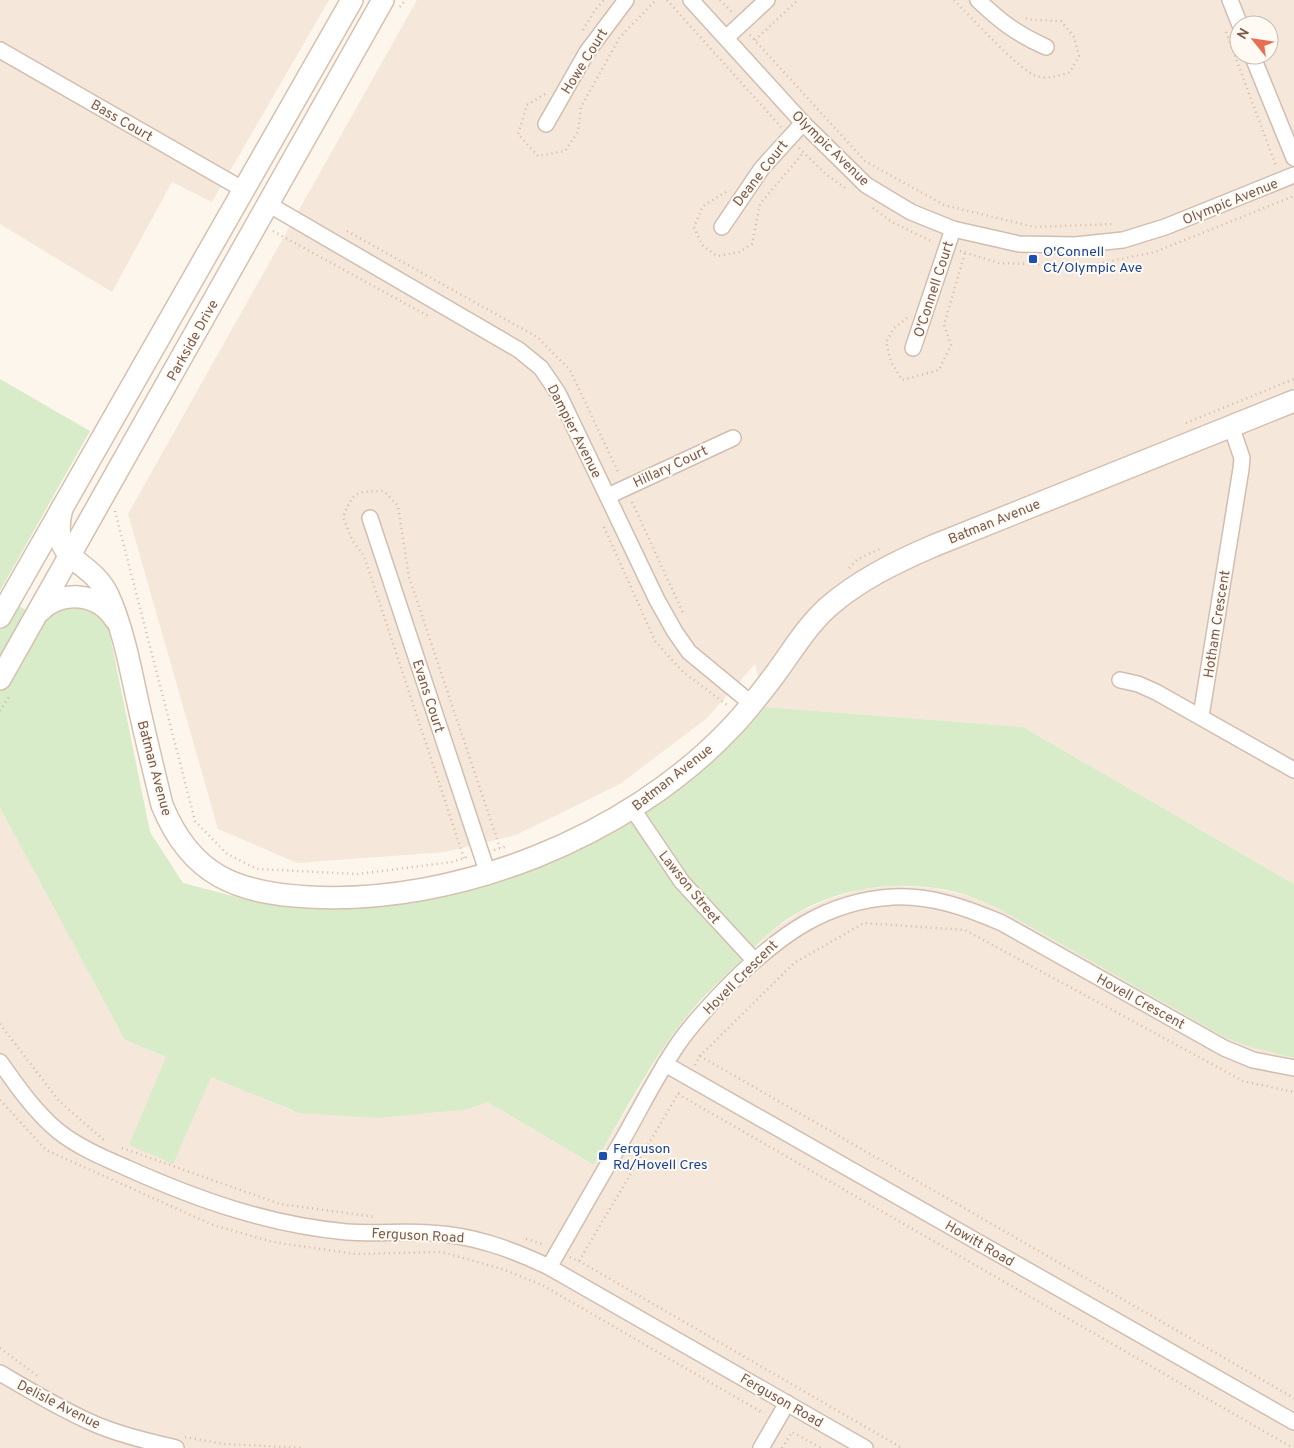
<svg xmlns="http://www.w3.org/2000/svg" width="1294" height="1448" viewBox="0 0 1294 1448" font-family="Overpass,sans-serif">
	<style>
		.residential { fill: #f5e8da; fill-rule: evenodd }
		.green { fill: #d8ecc9 }
		.lines { fill: none; stroke-linecap: round; stroke-linejoin: round }
		.street-casing { stroke: #d1beb0; stroke-width: 18 }
		.secondary-casing { stroke: #d6c0b0; stroke-width: 24 }
		.path { stroke: #d9b8a5; stroke-width: 2.5; stroke-dasharray: 1 4; stroke-linecap: butt }
		.street { stroke: #fff; stroke-width: 15 }
		.secondary { stroke: #fff; stroke-width: 21 }
		.transit-dot { fill: #1a4fb4; stroke: #fffaf3; stroke-width: 2 }
		.labels { text-anchor: middle; stroke-width: 4; stroke-linejoin: round; paint-order: stroke }
		.street-label { font-size: 14px; fill: #7a5c4d; stroke: #fffaf3 }
		.transit-label { font-size: 14px; fill: #164399; stroke: #fffaf3; text-anchor: start }
	</style>
	<rect width="100%" height="100%" fill="#fdf6ec"/>
	<g class="residential">
		<polygon points="0,0 329,0 212,202 172,182 112,292 0,224"/>
		<path d="M417 0H1294V884L1023 727 765 707 755 664 706 719 620 784 516 835 445 852 297 863 218 829 128 514ZM1239 25H1269V55H1239Z"/>
		<polygon points="0,808 125,1040 293,1111 469,1109 487,1102 594,1165 665,1045 687,1016 773,930 800,912 829,899 862,889 894,886 932,888 969,896 1001,910 1193,1019 1294,1057 1294,1448 0,1448"/>
	</g>
	<g class="green">
		<polygon points="0,379 90,431 0,591"/>
		<path d="M0 597 45 619 54 610 80 602 105 620 109 630 150 832 183 883 256 902 388 903 501 880 604 836 705 766 765 707 1023 727 1294 884V1058L1251 1047 1226 1038 1001 910C990 905 980 900 969 896 905 875 824 886 772 931 760 941 750 952 739 963 721 980 702 997 686 1017 650 1062 623 1115 594 1165L487 1102 469 1109 378 1118 299 1113 211 1077 173 1164 129 1145 166 1057 125 1040 0 808Z"/>
	</g>
	<g class="lines">
		<defs>
			<g id="street">
				<polyline points="691,0 803,123 866,185 911,212 953,229 1019,244 1075,245 1123,240 1165,227 1294,175"/>
				<path d="M978 0C1001 22 1017 34 1046 47"/>
				<polyline points="1230,0 1240,25"/>
				<polyline points="726,38 767,0"/>
				<polyline points="0,50 244,190"/>
				<polyline points="1252,55 1294,158"/>
				<polyline points="546,124 587,52 626,0"/>
				<polyline points="268,204 519,350 541,368 558,393 657,600 675,632 689,652 752,704"/>
				<polyline points="722,227 762,168 803,123"/>
				<polyline points="913,348 953,229"/>
				<polyline points="608,496 733,438"/>
				<polyline points="370,518 488,874"/>
				<polyline points="1120,680 1138,684 1156,692 1294,770"/>
				<polyline points="1201,716 1241,469 1242,458 1231,426"/>
				<polyline points="632,808 682,882 754,960"/>
				<path d="M0 1062C18 1087 34 1111 58 1131 78 1147 104 1158 127 1168 198 1200 270 1225 347 1232 375 1234 403 1231 430 1233 473 1235 511 1249 549 1267L865 1448"/>
				<polyline points="665,1064 1294,1422"/>
				<path d="M549 1267C574 1224 598 1181 623 1139 640 1109 655 1079 674 1050 690 1025 712 1002 733 981 779 936 825 901 893 897 931 895 967 908 1002 923L1224 1048 1253 1060 1294 1068"/>
				<path d="M0 1373C29 1390 57 1407 88 1421 116 1434 147 1441 176 1448"/>
				<polyline points="761,1448 787,1403"/>
			</g>
			<g id="secondary">
				<path d="M62 508C48 564 89 556 108 595 122 626 129 661 136 694 144 731 153 768 162 805 191 876 237 893 309 897 457 905 626 837 728 731 746 713 761 693 776 673 792 651 807 626 828 607 859 580 896 562 933 546L1294 401"/>
				<path d="M40 611C61 590 98 592 115 619"/>
				<polyline points="0,617 352,0"/>
				<polyline points="0,679 383,0"/>
			</g>
		</defs>
		<use href="#street" class="street-casing"/>
		<use href="#secondary" class="secondary-casing"/>
		<g class="path">
			<polyline points="667,0 781,127"/>
			<polyline points="720,0 733,13"/>
			<path d="M954 0C969 15 1020 71 1036 76 1047 79 1060 76 1070 72L1079 56 1074 37 1061 21 1032 20 1025 18"/>
			<polyline points="400,7 405,0"/>
			<polyline points="583,30 595,10 604,0"/>
			<polyline points="1226,32 1276,166"/>
			<polyline points="750,35 865,161 944,205 1034,227 1114,224"/>
			<polyline points="755,40 798,0"/>
			<polyline points="545,94 527,105 518,134 538,156 565,151 578,132 581,107 620,37 656,0"/>
			<polyline points="799,148 827,175 848,190"/>
			<polyline points="726,192 703,206 694,227 702,245 717,256 739,252 752,244 760,204 803,153"/>
			<polyline points="873,208 892,222 933,242"/>
			<polyline points="273,231 430,317"/>
			<polyline points="347,231 537,337 570,370 619,474"/>
			<polyline points="960,251 999,263 1086,266 1155,252 1294,196"/>
			<polyline points="907,318 894,328 886,342 891,362 902,380 939,370 951,345 944,325 965,253"/>
			<polyline points="1186,423 1294,379"/>
			<polyline points="632,502 684,615"/>
			<polyline points="115,511 195,821 227,854 257,869 358,874 452,862 467,857"/>
			<polyline points="604,527 655,641 683,672 727,705"/>
			<polyline points="849,568 858,559 882,548"/>
			<polyline points="0,711 10,695"/>
			<polyline points="494,850 508,846"/>
			<path d="M464 858 364 556 352 540 343 517C354 490 356 492 384 491L398 506 409 577 500 848"/>
			<polyline points="0,1024 59,1101 105,1141"/>
			<polyline points="700,1056 1294,1398"/>
			<polyline points="695,1065 700,1056 794,963 864,923 965,930 1243,1081 1294,1092"/>
			<polyline points="678,1094 1293,1448"/>
			<polyline points="0,1100 46,1150 213,1225 273,1242 356,1254 442,1252 502,1269 542,1285 763,1413"/>
			<polyline points="122,1148 280,1204 376,1217"/>
			<polyline points="526,1239 545,1245"/>
			<polyline points="570,1257 579,1261 681,1089"/>
			<polyline points="579,1261 902,1448"/>
			<polyline points="0,1348 40,1378"/>
			<polyline points="185,1437 224,1444 303,1448"/>
			<polyline points="782,1448 792,1432 821,1448"/>
		</g>
		<use href="#street" class="street"/>
		<use href="#secondary" class="secondary"/>
	</g>
	<g class="transit-dot">
		<rect x="1028" y="254" width="10" height="10" rx="2.5"/>
		<rect x="598" y="1151" width="10" height="10" rx="2.5"/>
	</g>
	<g class="labels">
		<g class="street-label">
			<text transform="translate(584 61) rotate(-58)" y="5">Howe Court</text>
			<text transform="translate(122 120) rotate(30)" y="5">Bass Court</text>
			<text transform="translate(831 148) rotate(44)" y="5">Olympic Avenue</text>
			<text transform="translate(760 173) rotate(-52)" y="5">Deane Court</text>
			<text transform="translate(1230 201) rotate(-22)" y="5">Olympic Avenue</text>
			<text transform="translate(933 289) rotate(-72)" y="5">O'Connell Court</text>
			<text transform="translate(192 340) rotate(-61)" y="5">Parkside Drive</text>
			<text transform="translate(575 431) rotate(63)" y="5">Dampier Avenue</text>
			<text transform="translate(670 466) rotate(-25)" y="5">Hillary Court</text>
			<text transform="translate(994 521) rotate(-22)" y="5">Batman Avenue</text>
			<text transform="translate(1216 624) rotate(-81)" y="5">Hotham Crescent</text>
			<text transform="translate(429 696) rotate(72)" y="5">Evans Court</text>
			<text transform="translate(155 768) rotate(75)" y="5">Batman Avenue</text>
			<text transform="translate(672 777) rotate(-38)" y="5">Batman Avenue</text>
			<text transform="translate(690 887) rotate(51)" y="5">Lawson Street</text>
			<text transform="translate(740 977) rotate(-45)" y="5">Hovell Crescent</text>
			<text transform="translate(1141 1001) rotate(29)" y="5">Hovell Crescent</text>
			<text transform="translate(418 1235) rotate(3)" y="5">Ferguson Road</text>
			<text transform="translate(980 1243) rotate(30)" y="5">Howitt Road</text>
			<text transform="translate(782 1400) rotate(30)" y="5">Ferguson Road</text>
			<text transform="translate(59 1404) rotate(27)" y="5">Delisle Avenue</text>
		</g>
		<g class="transit-label">
			<text x="1043" y="256">O'Connell<tspan x="1043" dy="16">Ct/Olympic Ave</tspan></text>
			<text x="613" y="1153">Ferguson<tspan x="613" dy="16">Rd/Hovell Cres</tspan></text>
		</g>
	</g>
	<g transform="translate(1254 40) rotate(300)"><circle r="24" fill="#fffaf3" stroke="#cabbb1"/>
	<path d="M0-4L9 19L0 12L-9 19Z" fill="#e76f51"/>
	<text y="-8" font-size="14" font-weight="bold" text-anchor="middle" fill="#7a5c4d">N</text>
	</g>
</svg>
